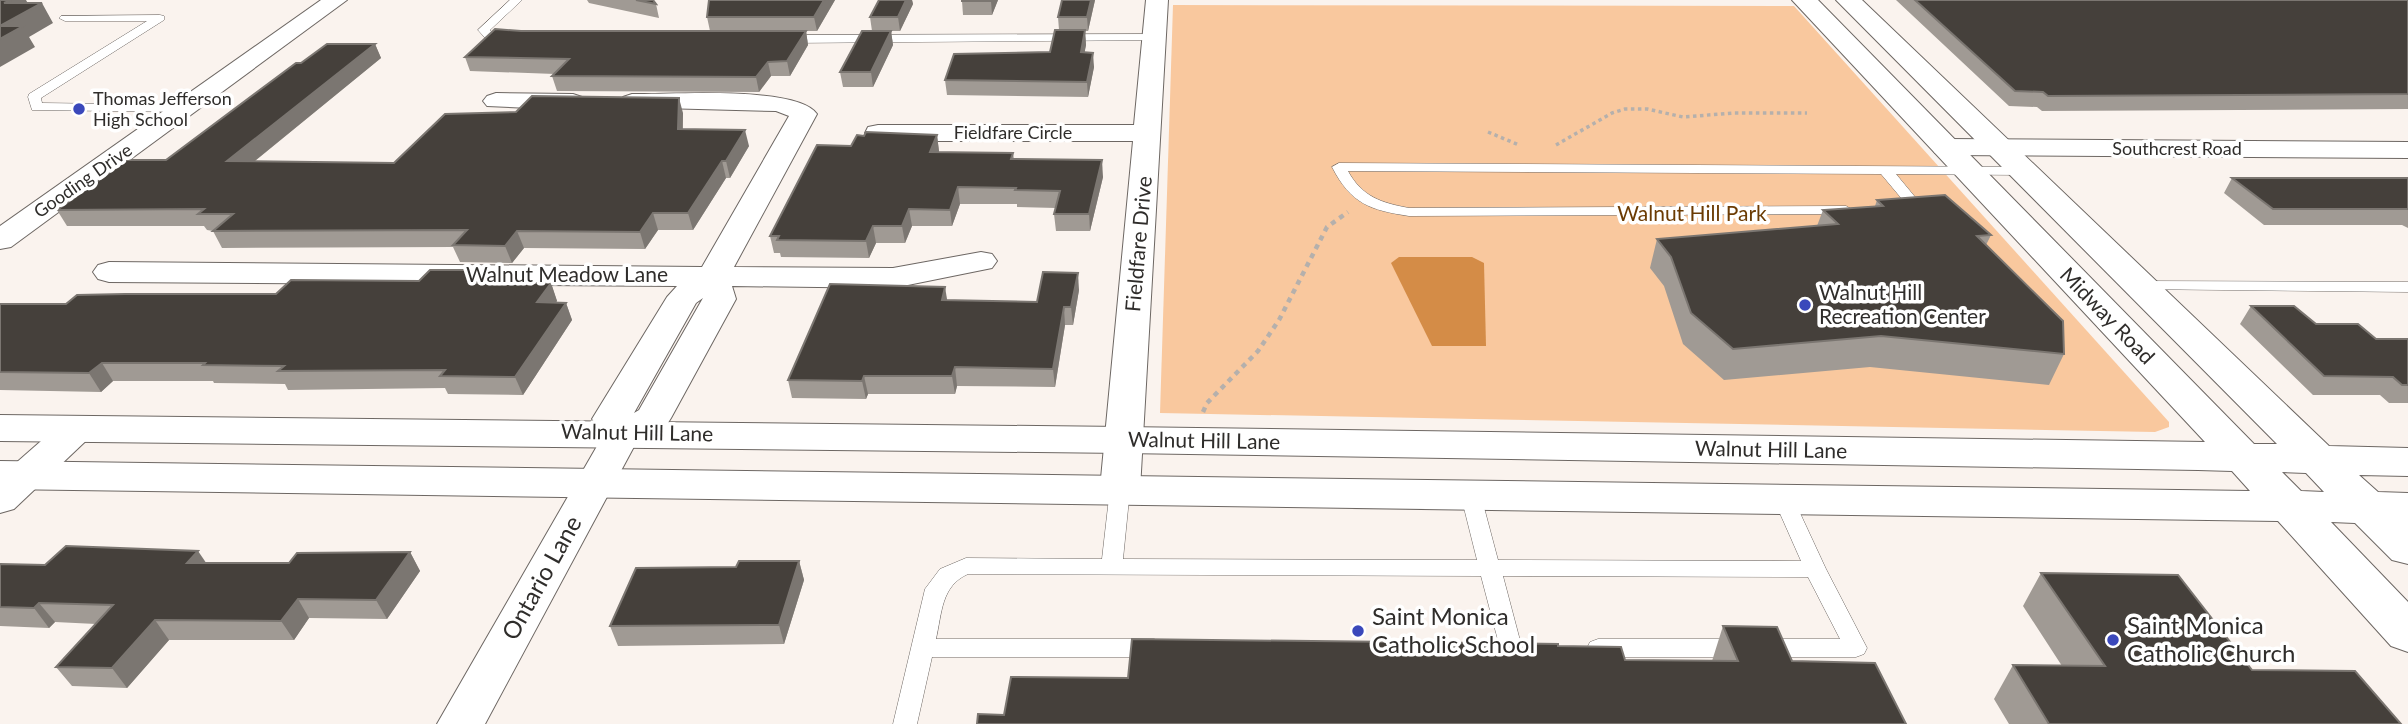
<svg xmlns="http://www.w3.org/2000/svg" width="2408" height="724" viewBox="0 0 2408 724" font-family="Lato,sans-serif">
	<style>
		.green { fill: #f9c89e }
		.water { fill: #d48c47 }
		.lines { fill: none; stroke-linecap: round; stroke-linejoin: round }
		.service-casing { stroke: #6d6763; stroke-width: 1 }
		.minor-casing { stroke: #6d6763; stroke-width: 2 }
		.secondary-casing { stroke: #6d6763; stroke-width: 2 }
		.path-far1 { stroke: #b5b0ac; stroke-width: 3.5; stroke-dasharray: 3.5 3.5; stroke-linecap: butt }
		.path { stroke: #b5b0ac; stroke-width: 4.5; stroke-dasharray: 5 5; stroke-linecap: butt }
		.service { fill: #fff; fill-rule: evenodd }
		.minor { fill: #fff; fill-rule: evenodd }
		.secondary { fill: #fff; fill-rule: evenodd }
		.wall { fill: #a09a94 }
		.shaded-wall { fill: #7b7671 }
		.building { fill: #45403b; stroke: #7b7671; stroke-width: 2 }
		.poi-dot { fill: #3a48bb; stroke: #fff; stroke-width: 2.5 }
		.labels { text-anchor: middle; stroke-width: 7; stroke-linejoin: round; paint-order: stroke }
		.far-poi-label { font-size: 18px; fill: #2f2d2b; stroke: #fff; text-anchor: start }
		.far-street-label { font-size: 18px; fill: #2f2d2b; stroke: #fff }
		.park-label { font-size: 21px; fill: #6b3b03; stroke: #fff }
		.street-label { font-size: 21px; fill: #2f2d2b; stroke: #fff }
		.poi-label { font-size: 21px; fill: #2f2d2b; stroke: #fff; text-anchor: start }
		.near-street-label { font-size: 24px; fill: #2f2d2b; stroke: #fff }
		.near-poi-label { font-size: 24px; fill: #2f2d2b; stroke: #fff; text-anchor: start }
	</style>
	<rect width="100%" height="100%" fill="#faf3ee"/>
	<polygon class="green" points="1173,5 1794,6 2169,422 2169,427 2155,432 1160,413"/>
	<polygon class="water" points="1399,257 1472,257 1484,263 1486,346 1432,346 1391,263"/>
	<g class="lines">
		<defs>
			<g id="service">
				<polygon points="510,0 522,0 490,30 493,34 510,34 516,38 510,42 486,39 478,30"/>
				<polygon points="160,15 164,16 164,20 41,98 42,103 183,105 190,109 188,112 32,110 28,97 29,94 147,21 65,21 59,18 61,16"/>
				<polygon points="1155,34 1159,36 1159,40 786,43 780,39 786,35"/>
				<path d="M1339 163 2022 167 2029 171 2022 175 1896 174 1925 209 1918 213 1904 212 1902 209 1907 205 1881 174 1348 171C1362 197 1382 203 1409 208L1846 206 1853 210 1846 214 1409 216C1370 210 1351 204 1332 167Z"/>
				<polygon points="2140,281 2408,282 2408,292 2134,289 2132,286"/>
				<path d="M1120 482 1127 484 1130 489 1123 559 1477 560 1461 496 1464 491H1478L1481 496 1498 560 1801 561 1774 500 1777 495H1791L1794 500 1826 569 1867 648 1864 654 1856 657H1598L1590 654 1587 648 1590 642 1598 639H1840L1808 577 1503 576 1522 648 1519 654 1511 657 1503 654 1500 648 1481 576 968 574C941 586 942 613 936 639H1154L1162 642 1165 648 1162 654 1154 657H932L917 724H893L925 589 940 569 966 558 1102 559 1110 489 1113 484Z"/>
			</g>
			<g id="minor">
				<polygon points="321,0 347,0 11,247 0,249 0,226"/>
				<polygon points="1146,0 1168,0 1140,489 1134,498 1120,502 1106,498 1100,489 1133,141 878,141 868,139 865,133 868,127 878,125 1134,125"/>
				<polygon points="496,93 573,94 582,97 586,102 582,107 573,110 487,106 483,101 487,96"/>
				<path d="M632 94C669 95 797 85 817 114L734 267 893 268 981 252 992 254 997 261 992 268 893 288 732 286 736 299 671 418 666 426 637 441 485 724H437L604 434 592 419 667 297 677 286 109 282 98 279 93 272 98 265 109 262 702 267 789 116 776 111 623 107 619 102 623 97ZM703 298 639 410 634 413 696 303Z"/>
				<polygon points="1945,139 2408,142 2408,158 1945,155 1935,153 1931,147 1935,141"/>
				<polygon points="78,416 91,420 97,428 91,436 14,509 0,513 0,477 65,420"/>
			</g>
			<path id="secondary" d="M1792 0H1818L2254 444H2277L1836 0H1862L2329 446 2408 448V476L2359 475 2378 492 2408 493V564L2392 560 2355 523 2331 522 2408 602V652L2391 646 2278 521 0 489V461L2250 491 2232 471 2198 470 1123 453 0 441V415L1123 427 2205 442ZM2282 472 2306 473 2324 492 2301 491Z"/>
		</defs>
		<use href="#service" class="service-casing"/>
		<use href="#minor" class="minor-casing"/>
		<use href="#secondary" class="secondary-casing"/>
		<g class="path-far1">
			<polyline points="1488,132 1519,145"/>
			<polyline points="1556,145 1612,113 1625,109 1647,109 1683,117 1734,113 1807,113"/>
		</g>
		<polyline class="path" points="1203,412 1207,403 1258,351 1279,320 1327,227 1348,212"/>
		<use href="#service" class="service"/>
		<use href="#minor" class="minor"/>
		<use href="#secondary" class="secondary"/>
	</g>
	<g class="wall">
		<polygon points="587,0 653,0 656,4 659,18 589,3"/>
		<polygon points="835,0 817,31 806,31 808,45 790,76 771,76 759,92 557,91 552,76 555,74 470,71 465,57 521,31 710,31 707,17"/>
		<polygon points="879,0 912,0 913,4 900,31 891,31 893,45 873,87 843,87 840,72 872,31 870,17"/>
		<polygon points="998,0 992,15 963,15 962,1"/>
		<polygon points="1062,0 1095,0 1088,31 1085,31 1086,45 1084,53 1094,67 1088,97 947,95 945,80 1050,52 1059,30 1058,17"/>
		<polygon points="1896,0 2408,0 2408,109 2042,111 2037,107 2009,106"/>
		<polygon points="375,44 381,58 255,161 394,163 683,113 683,129 749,146 730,178 726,178 693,230 658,230 645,249 524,248 512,263 460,262 453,247 222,248 213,231 207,230 204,226 67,226 57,210 166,160 301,63"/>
		<polygon points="937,135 939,152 1013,153 1014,159 1103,177 1090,231 1056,231 1054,214 1056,208 1017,207 1017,204 960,204 952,226 912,226 905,243 876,243 869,258 781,257 780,253 774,253 770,236 851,146"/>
		<polygon points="2232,178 2408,178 2408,228 2402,225 2264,225 2224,193"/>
		<polygon points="1877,200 1991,235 1986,245 2064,354 2049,385 1870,367 1724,380 1683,344 1664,286 1650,268 1657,239 1817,226 1823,210 1875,206"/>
		<polygon points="491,283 551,283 557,301 556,302 566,303 572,320 523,395 448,394 445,388 288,390 285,384 214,383 213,381 113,381 101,392 0,390 0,304 66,304 276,294"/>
		<polygon points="1079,290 1073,325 1065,325 1055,387 957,386 955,394 868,394 866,399 792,398 788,380 947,300 1037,302"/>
		<polygon points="2251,306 2376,339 2408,339 2408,403 2389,403 2380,395 2313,395 2240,324"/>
		<polygon points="410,552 420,571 387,619 309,618 294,640 169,640 127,688 72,686 56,667 96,624 55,622 49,628 0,626 0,564 45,565 289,563"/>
		<polygon points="799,561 804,580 784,644 618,646 610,626 736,567"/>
		<polygon points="2041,573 2252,670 2401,724 2009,724 1994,699 2013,665 2062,666 2023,606"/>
		<polygon points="1723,626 1792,661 1004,715 1128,678 1558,646 1625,660 1712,661"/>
	</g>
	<g class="shaded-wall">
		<polygon points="11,0 26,0 31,9 42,3 53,23 29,37 35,47 0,67 0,27 4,3"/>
		<polygon points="824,0 835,0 817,31 814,17"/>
		<polygon points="906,0 912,0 913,4 900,31 898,17"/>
		<polygon points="991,0 998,0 992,15 991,1"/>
		<polygon points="1091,0 1095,0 1088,31 1087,17"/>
		<polygon points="1085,30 1086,45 1082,67 1081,52"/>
		<polygon points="806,31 808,45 790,76 787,61"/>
		<polygon points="891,31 893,45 873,87 871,72"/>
		<polygon points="375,44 381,58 235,177 227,161"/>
		<polygon points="1093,53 1094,67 1088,97 1087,82"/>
		<polygon points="768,62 771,76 759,92 756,77"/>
		<polygon points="679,98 683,113 682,145 678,129"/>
		<polygon points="745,130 749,146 730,178 726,161"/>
		<polygon points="937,135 939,151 932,168 930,152"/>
		<polygon points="1102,160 1103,177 1090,231 1089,214"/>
		<polygon points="722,161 726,178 693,230 688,213"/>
		<polygon points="958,187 960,204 952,226 950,210"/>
		<polygon points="909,209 912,226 905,243 902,226"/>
		<polygon points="653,213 658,230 645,249 640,232"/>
		<polygon points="873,226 876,243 869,258 866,241"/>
		<polygon points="517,231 524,248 512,263 505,246"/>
		<polygon points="486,270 493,287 476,283"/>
		<polygon points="1078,273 1079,290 1073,325 1071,307"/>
		<polygon points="551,283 557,301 543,320 537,302"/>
		<polygon points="945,287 948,305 942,300"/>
		<polygon points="566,303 572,320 523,395 515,377"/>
		<polygon points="1064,307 1065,325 1055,387 1053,369"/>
		<polygon points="102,363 113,381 101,392 89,373"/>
		<polygon points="955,367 957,386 955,394 952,376"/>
		<polygon points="864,376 868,394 866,399 862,381"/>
		<polygon points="198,551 211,570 187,563"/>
		<polygon points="410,552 420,571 387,619 376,600"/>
		<polygon points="799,561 804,580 784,644 779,625"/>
		<polygon points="298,599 309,618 294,640 281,621"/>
		<polygon points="39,603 55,622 49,628 34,608"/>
		<polygon points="155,620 169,640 127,688 112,668"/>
	</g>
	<g class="building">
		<polygon points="0,0 11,0 4,3 42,3 0,26"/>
		<polygon points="636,0 653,0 656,4"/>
		<polygon points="709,0 824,0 814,17 707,17"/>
		<polygon points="879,0 906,0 898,17 870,17"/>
		<rect x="962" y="0" width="29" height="1"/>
		<polygon points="1062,0 1091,0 1087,17 1058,17"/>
		<polygon points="1915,0 2408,0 2408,94 2048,96 2043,92 2015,91"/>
		<polygon points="0,26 23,26 0,39"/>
		<polygon points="495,29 521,31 806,31 787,61 768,62 756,77 552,76 569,59 465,57"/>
		<polygon points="1055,30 1085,30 1081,52 1093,53 1087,82 945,80 954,54 1050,52"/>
		<polygon points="862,31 891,31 871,72 840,72"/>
		<polygon points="327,44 375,44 227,161 394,163 445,114 516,112 532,96 679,98 678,129 745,130 726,161 722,161 688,213 653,213 640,232 517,231 505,246 453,245 467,230 213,231 233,214 198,214 204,209 57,210 127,160 166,160 296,63 301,63"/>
		<polygon points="866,132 937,135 930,152 1013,153 1011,159 1102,160 1089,214 1054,214 1060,191 1015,190 1016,188 958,187 950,210 909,209 902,226 873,226 866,241 777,240 779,236 770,236 817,145 851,146 857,135 864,136"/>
		<polygon points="2232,178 2408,178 2408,209 2273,209"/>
		<polygon points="1945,195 1991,235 1977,236 2063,321 2064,354 1881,336 1733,349 1691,313 1671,257 1657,239 1838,224 1823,210 1883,206 1877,200"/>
		<polygon points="430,270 486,270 476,283 551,283 537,302 566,303 515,377 440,376 445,370 278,371 284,366 203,365 205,363 102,363 89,373 0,372 0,304 66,304 77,295 125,294 276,294 291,280 419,281"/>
		<polygon points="1043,272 1078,273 1071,307 1064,307 1053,369 955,367 952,376 864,376 862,381 788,380 830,284 945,287 942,300 1037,302"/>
		<polygon points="2251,306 2294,306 2316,324 2358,324 2376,339 2408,339 2408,385 2402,385 2393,377 2324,376"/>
		<polygon points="66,546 198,551 187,563 289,563 297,553 410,552 376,600 298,599 281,621 155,620 112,668 56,667 113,605 39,603 34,608 0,607 0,564 45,565"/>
		<polygon points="739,561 799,561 779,625 610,626 636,568 736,567"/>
		<polygon points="2041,573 2178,575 2252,670 2355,671 2401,724 2049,724 2013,665 2105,666"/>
		<polygon points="1723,626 1777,627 1792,661 1875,663 1906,724 977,724 978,714 1004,715 1011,677 1128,678 1132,639 1558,644 1558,646 1621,647 1625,660 1738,661"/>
	</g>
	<g class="poi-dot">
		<circle cx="79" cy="109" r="7"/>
		<circle cx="1805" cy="305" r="7"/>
		<circle cx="1358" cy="631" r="7"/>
		<circle cx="2113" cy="640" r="7"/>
	</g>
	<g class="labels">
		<g class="far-poi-label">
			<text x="93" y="105">Thomas Jefferson<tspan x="93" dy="21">High School</tspan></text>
		</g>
		<g class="far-street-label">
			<text x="1013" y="139">Fieldfare Circle</text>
			<text x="2177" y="155">Southcrest Road</text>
			<text transform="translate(83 181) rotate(-35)" y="6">Gooding Drive</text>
		</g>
		<g class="park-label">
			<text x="1692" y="221">Walnut Hill Park</text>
		</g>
		<g class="street-label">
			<text transform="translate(1139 244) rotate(-85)" y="7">Fieldfare Drive</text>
			<text x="567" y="282">Walnut Meadow Lane</text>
			<text transform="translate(2107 316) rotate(46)" y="7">Midway Road</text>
			<text transform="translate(637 433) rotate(1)" y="7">Walnut Hill Lane</text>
			<text transform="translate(1204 441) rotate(1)" y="7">Walnut Hill Lane</text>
			<text transform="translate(1771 450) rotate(1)" y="7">Walnut Hill Lane</text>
		</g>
		<g class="poi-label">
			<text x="1819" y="300">Walnut Hill<tspan x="1819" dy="24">Recreation Center</tspan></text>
		</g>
		<g class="near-street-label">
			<text transform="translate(542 578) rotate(-61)" y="8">Ontario Lane</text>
		</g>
		<g class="near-poi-label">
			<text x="1372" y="625">Saint Monica<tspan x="1372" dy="28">Catholic School</tspan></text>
			<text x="2127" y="634">Saint Monica<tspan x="2127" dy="28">Catholic Church</tspan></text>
		</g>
	</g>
</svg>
